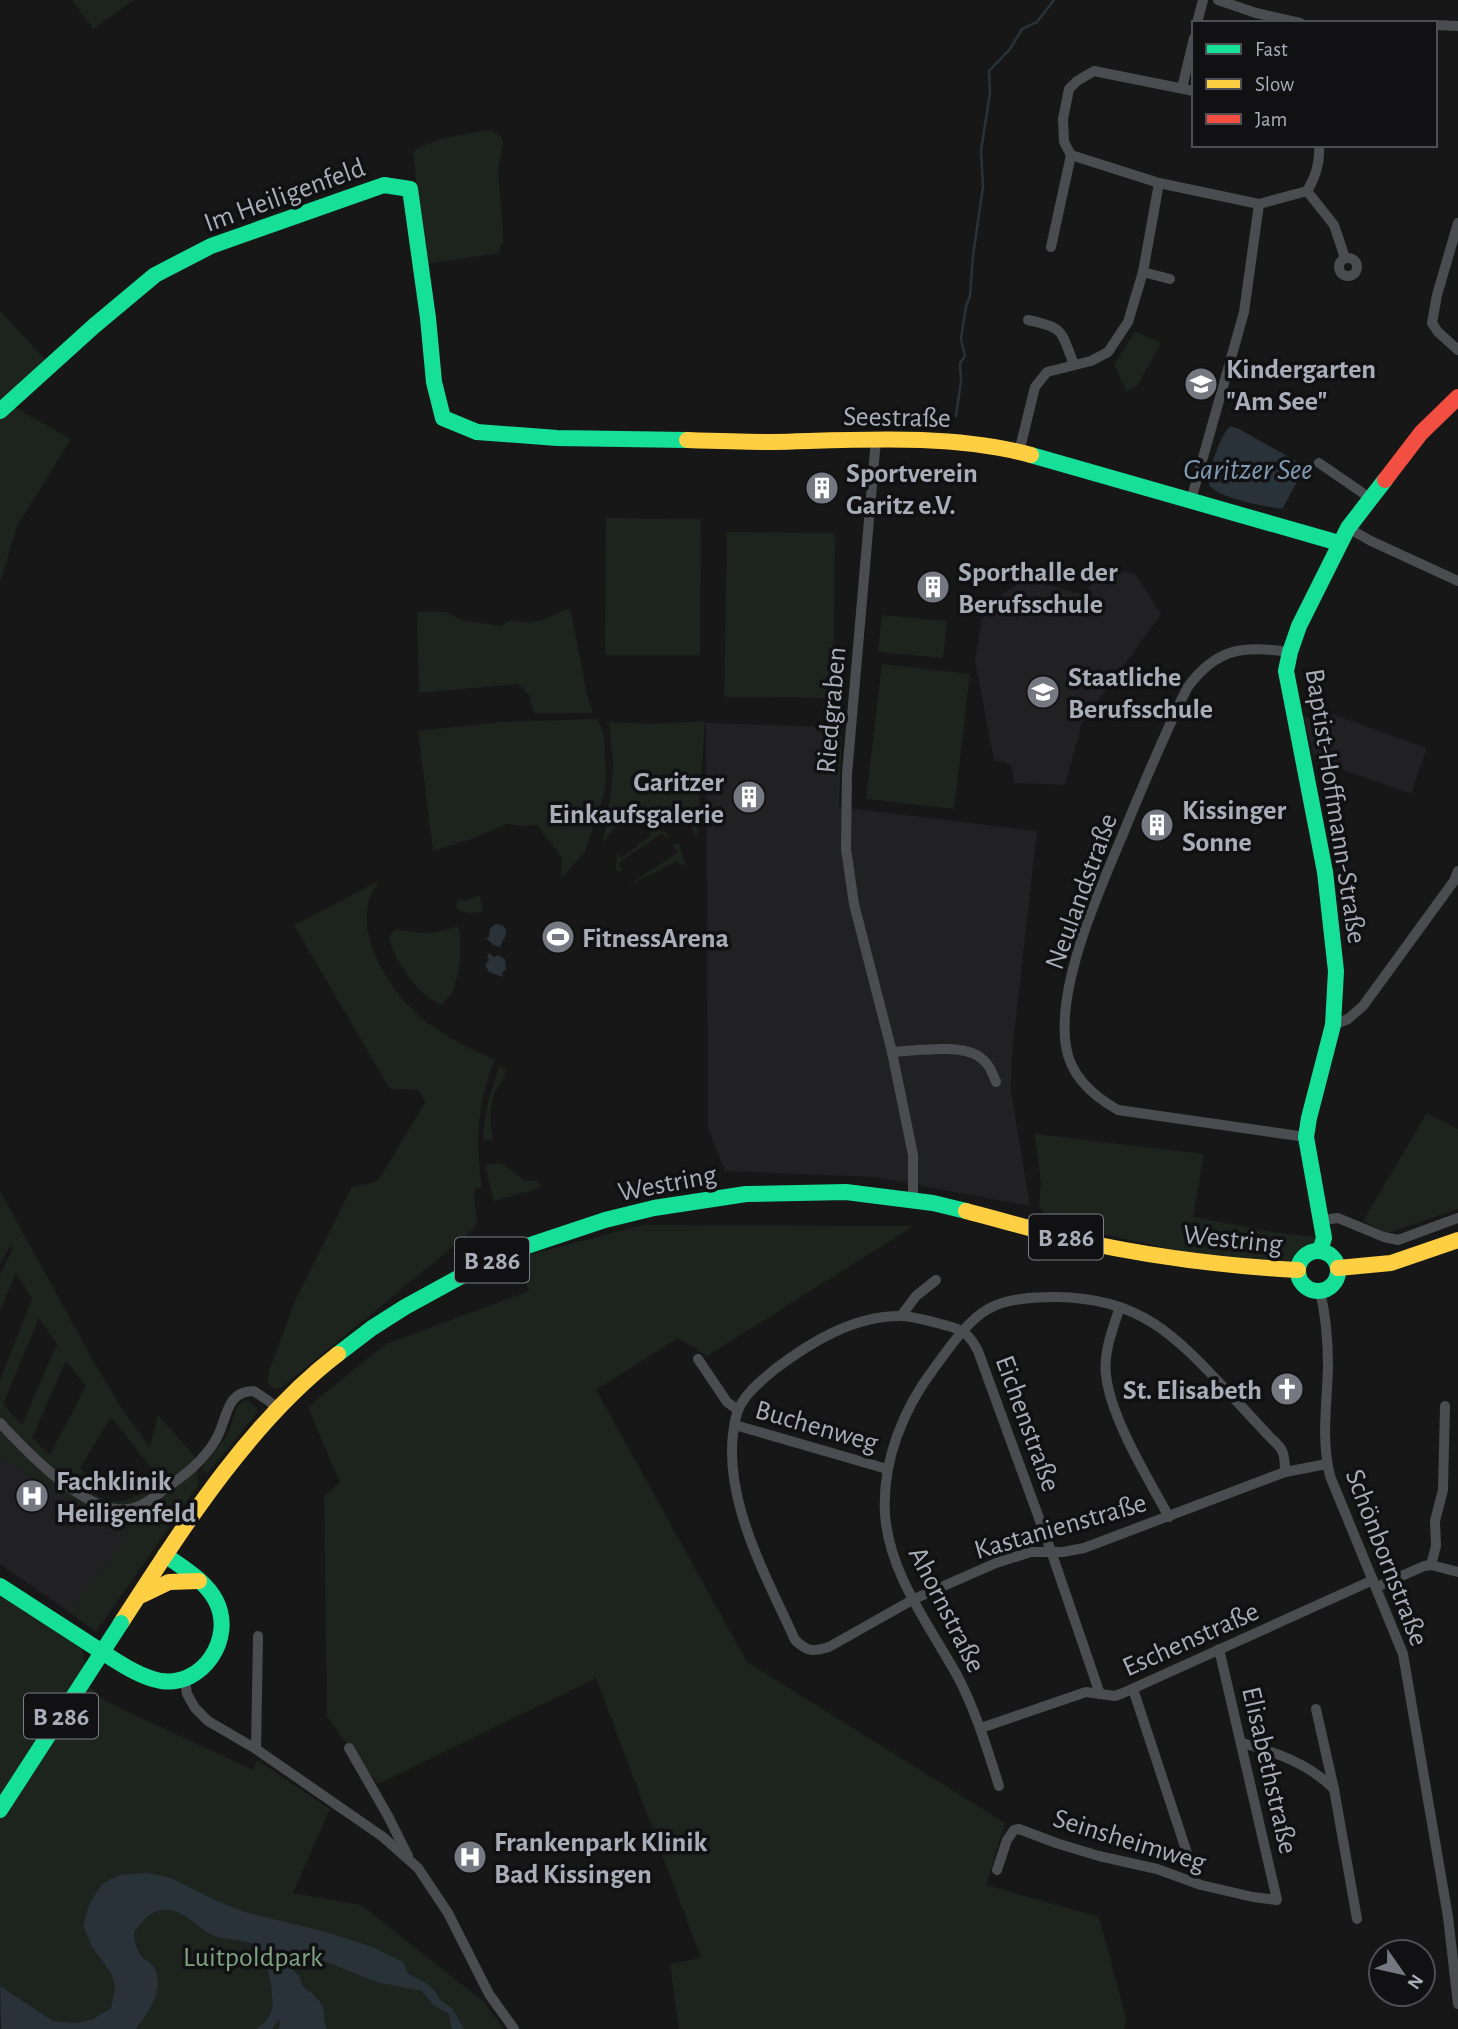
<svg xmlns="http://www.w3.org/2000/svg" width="1458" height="2029" viewBox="0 0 1458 2029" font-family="'Alegreya Sans',sans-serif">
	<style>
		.built { fill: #212123 }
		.green { fill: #1d241e; fill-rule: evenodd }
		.water { fill: #2a3239 }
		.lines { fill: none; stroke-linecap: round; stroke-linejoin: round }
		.stream { stroke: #2a3239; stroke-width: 2.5 }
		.street { stroke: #4b4c50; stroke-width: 10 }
		.fast { stroke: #16e098; stroke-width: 16 }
		.slow { stroke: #ffcf43; stroke-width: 16 }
		.jam { stroke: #f24e42; stroke-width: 16 }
		.fast-bridge { stroke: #16e098; stroke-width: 16 }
		.labels { text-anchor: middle; stroke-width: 7; stroke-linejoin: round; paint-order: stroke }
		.shield { fill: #111113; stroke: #7b7e86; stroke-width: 2 }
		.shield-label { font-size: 26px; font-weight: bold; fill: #a8adb8 }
		.street-label { font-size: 28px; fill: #a8adb8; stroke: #111113 }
		.poi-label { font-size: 28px; font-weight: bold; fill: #a8adb8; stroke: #111113; text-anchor: start }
		.park-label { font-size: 28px; fill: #7fa381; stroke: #111113 }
		.water-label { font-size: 30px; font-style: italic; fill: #7f9bb3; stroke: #111113 }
	</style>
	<rect width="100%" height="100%" fill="#171717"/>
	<g class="built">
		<polygon points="1102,566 1135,574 1161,614 1082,723 1065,785 1014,783 1012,767 1004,762 994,761 975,660 982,619 1000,596 1025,579 1082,594 1094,582"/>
		<polygon points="1326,712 1427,748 1411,794 1315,760 1304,718"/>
		<polygon points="706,723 842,727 839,807 1037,831 1012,1054 1011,1091 1030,1206 874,1177 725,1171 708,1128"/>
		<polygon points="0,1457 128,1536 69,1612 0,1564"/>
	</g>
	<g class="green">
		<polygon points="72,0 134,0 93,29"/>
		<path d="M491 130 501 137 503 142 498 170 503 234V244L500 245V253L425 264 413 152C425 140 473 132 491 130Z"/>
		<polygon points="0,311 45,359 0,405"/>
		<polygon points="1135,331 1161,343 1137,386 1126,391 1114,365"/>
		<polygon points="10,405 71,439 17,526 0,582 0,419"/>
		<polygon points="606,518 701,519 700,655 605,655"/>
		<polygon points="727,532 835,533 833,698 724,697"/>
		<path d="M570 608 587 694 593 713H534L529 695 518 684 419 693 417 612H446L462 620 501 626 511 620C534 627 548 617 570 608Z"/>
		<polygon points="882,615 947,621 943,658 878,652"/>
		<polygon points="882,664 970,674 954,809 866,799"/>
		<polygon points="598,719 604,735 606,778 604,794 585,852 561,879 562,858 537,825 524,826 507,824 471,839 433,851 418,731 500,722"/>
		<path d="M705 721 697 839C694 833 691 825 686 820 674 809 649 804 634 811 621 818 611 832 603 843L610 799 613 765 609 722 654 724Z"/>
		<polygon points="653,829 665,832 669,836 666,839 663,833 618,863 622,870 618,871 616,868 617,853 621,858 650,836 649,830"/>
		<polygon points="676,843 679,844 685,864 682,866 677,861 626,887 678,852 673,845"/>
		<path d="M379 881C376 887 370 894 369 900 357 942 393 995 425 1021 446 1037 471 1049 495 1060 477 1102 475 1143 482 1187L474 1190 477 1224 466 1236 281 1388 274 1389 267 1382 269 1371 295 1301 351 1188 378 1181 426 1101 418 1090 390 1089 294 925Z"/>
		<path d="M480 895 483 911C474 914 464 914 456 908L458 900 465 901Z"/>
		<path d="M458 926C463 941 460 972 454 988 452 995 446 1001 440 1005 418 993 395 963 389 938L395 929C417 934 437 935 458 926Z"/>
		<path d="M499 1067 506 1070C505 1080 499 1084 495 1092 488 1107 491 1124 493 1140L487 1141 483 1139 485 1117 489 1099Z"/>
		<polygon points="1427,1113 1458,1129 1458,1209 1387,1233 1363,1221"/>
		<polygon points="1035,1134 1204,1154 1193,1217 1278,1233 1316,1237 1316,1252 1303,1262 1256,1263 1192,1254 1050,1222 1039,1205 1041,1184"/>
		<polygon points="501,1163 524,1180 538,1181 540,1188 494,1201 485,1165"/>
		<path d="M0 1191 96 1366 122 1409 150 1448 158 1415 194 1456 199 1484 96 1632 69 1612 128 1536 0 1457V1380L32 1299 16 1273 0 1311V1275L13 1249 11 1244 0 1264ZM39 1318 57 1344 22 1425 3 1404ZM66 1361 86 1386 50 1455 32 1438ZM111 1417 156 1474 149 1490C121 1503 112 1508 86 1488L92 1478 80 1468Z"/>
		<polygon points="643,1225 914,1226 707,1356 678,1338 596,1390 747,1662 1005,1823 986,1885 1099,1917 1126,2019 1125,2029 679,2029 670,1964 701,1958 596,1678 378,1784 327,1717 324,1496 340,1483 308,1407 386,1344 529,1291 516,1258"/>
		<polygon points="247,1400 257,1409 257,1413 207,1474 201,1469 227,1436 237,1407 243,1401"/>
		<path d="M0 1594 82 1647 88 1685 105 1701 253 1770 257 1760 330 1809 293 1893 361 1905 483 2001 504 2029H136L146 2015 153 1967C140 1955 137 1951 134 1933 143 1918 151 1912 168 1909L119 1875 102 1884 90 1902 92 1947 111 1973 115 1987 111 2008 93 2019 76 2023 53 2021 0 1986Z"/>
	</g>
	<g class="water">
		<path d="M1230 426 1239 429 1298 462 1302 469 1301 474 1283 508 1280 509C1261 505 1220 499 1209 485 1208 471 1220 436 1230 426Z"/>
		<path d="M496 924 502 925C511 932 503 938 500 947L493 945 486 938 489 937 490 928Z"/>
		<polygon points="489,953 494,957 498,955 505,959 506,969 502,973 503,977 489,972 485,965 489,960 487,957"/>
		<path d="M148 1873 171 1878 217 1901 245 1912 326 1932 372 1947 403 1962 408 1974 426 1983 435 1991 440 2000 452 2008 464 2029H453L451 2027 449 2014 432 2004 422 1991 376 1982 327 1962 298 1954 295 1956 293 1970 299 1976 303 1987C311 1992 322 2001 324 2011 325 2018 323 2022 327 2029H279L280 2021 278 2020 272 2029H256C264 2023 269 2020 272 2009 275 1999 267 1954 259 1948 245 1937 224 1942 208 1933 202 1930 197 1924 191 1920 167 1902 149 1909 134 1933 135 1943 137 1951 144 1959 147 1961 151 1963 153 1966 167 1987 148 2013 136 2029H1L0 1986 53 2021 77 2023 93 2019 111 2008 115 1987 111 1973 92 1947 83 1925 90 1902 102 1884 119 1875Z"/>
	</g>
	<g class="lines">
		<polyline class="stream" points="956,416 961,381 960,363 965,356 961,339 966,306 970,296 973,256 983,187 981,150 990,93 989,71 1010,49 1022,29 1037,22 1054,0"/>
		<g class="street">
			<polyline points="1218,0 1256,13 1300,23"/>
			<polyline points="1197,23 1203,0"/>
			<polyline points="1435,25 1458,26"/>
			<polyline points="1182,88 1194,38"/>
			<path d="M1194 91 1094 71 1077 81 1069 89 1063 119 1064 142 1071 155 1159 183 1259 204 1307 191C1316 176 1320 163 1319 145"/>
			<polyline points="1307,191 1334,225 1345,258"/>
			<polyline points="1458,223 1437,295 1432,323 1438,332 1458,350"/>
			<polyline points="1051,247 1071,155"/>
			<circle cx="1348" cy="267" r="9"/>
			<polyline points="1143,272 1170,279"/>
			<path d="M1028 320C1066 328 1060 331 1074 364"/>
			<polyline points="876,439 847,774 846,849 854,904 892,1052 913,1155 913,1199"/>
			<polyline points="1019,452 1035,387 1047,372 1091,361 1108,352 1128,322 1143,272 1159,183"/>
			<polyline points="1319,463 1370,498"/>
			<polyline points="1191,500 1244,312 1259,204"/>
			<polyline points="1348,528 1371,541 1458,581"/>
			<path d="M1290 652C1243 645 1216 648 1187 688 1164 736 1143 785 1123 834 1099 891 1056 986 1066 1047 1071 1077 1093 1096 1118 1110L1306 1137"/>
			<polyline points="1333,1025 1348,1019 1363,1006 1454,881 1458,871"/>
			<path d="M892 1052C915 1051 962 1043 981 1058 989 1064 992 1072 996 1082"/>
			<polyline points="1322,1220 1338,1218 1384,1237 1398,1240 1458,1218"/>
			<path d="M1320 1291C1326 1316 1328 1342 1328 1367 1327 1405 1321 1438 1330 1476L1403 1654 1448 1917 1458 2004"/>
			<path d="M1120 1307C1113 1328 1103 1353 1106 1375 1111 1419 1148 1478 1169 1517"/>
			<polyline points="901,1316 916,1296 936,1280"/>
			<polyline points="698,1359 727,1402 738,1410"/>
			<path d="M0 1423C26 1451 87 1516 129 1509 143 1507 155 1496 166 1488 185 1475 203 1461 215 1441 228 1421 224 1391 254 1391L270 1402 277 1410"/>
			<polyline points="735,1425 887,1469"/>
			<polyline points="1431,1565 1436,1546 1435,1521 1443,1490 1445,1406"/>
			<polyline points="1377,1587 1424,1566 1431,1565 1458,1572"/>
			<polyline points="185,1681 187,1694 195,1708 208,1721 256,1749 383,1837 418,1868 448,1913 489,1994 514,2029"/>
			<polyline points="1133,1689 1191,1865"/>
			<path d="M1100 1694 1051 1551 978 1351C967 1329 959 1329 937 1323 925 1320 912 1316 900 1316 853 1316 811 1342 775 1369 761 1381 743 1395 737 1413 716 1489 765 1573 795 1640 808 1652 812 1652 829 1647L914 1599 996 1563 1031 1552H1063L1084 1548 1285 1472 1327 1464"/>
			<polyline points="1316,1709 1334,1789 1357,1919"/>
			<polyline points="981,1728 1086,1692 1115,1696 1123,1693 1373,1580"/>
			<path d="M1242 1743C1276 1752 1309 1764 1334 1789"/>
			<polyline points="349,1748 388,1816 408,1856"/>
			<polyline points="256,1749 258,1636"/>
			<path d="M999 1786C987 1748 976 1712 958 1677 930 1626 889 1574 885 1514 882 1461 903 1409 935 1367 950 1347 966 1322 988 1309 1007 1298 1034 1297 1055 1297 1140 1298 1174 1334 1229 1393 1242 1407 1255 1421 1268 1435 1272 1440 1280 1445 1282 1451 1285 1456 1285 1466 1285 1472"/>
			<polyline points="997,1870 1007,1840 1014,1830 1019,1829 1056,1843 1099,1856 1157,1869 1201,1885 1253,1897 1277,1900 1219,1649"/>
		</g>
		<g class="fast">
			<polyline points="0,411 94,326 155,275 211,246 384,185 410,189 428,318 434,382 443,418 477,432 557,438 687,440"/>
			<polyline points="1031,455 1339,543"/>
			<polyline points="1320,1251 1324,1238 1306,1137 1309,1118 1333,1025 1336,971 1325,872 1286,671 1290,652 1299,626 1348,528 1385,480"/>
			<circle cx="1318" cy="1271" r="20"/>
			<polyline points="338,1354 372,1328 405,1307 500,1255 605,1220 654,1208 746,1194 846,1192 933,1203 966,1211"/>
			<path d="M0 1586C33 1607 66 1629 99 1650 118 1662 139 1677 161 1681 203 1687 235 1638 216 1601 206 1581 183 1568 165 1555"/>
		</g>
		<g class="slow">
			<path d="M687 440C716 441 745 442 773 442 856 440 951 433 1031 455"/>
			<path d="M966 1211C1004 1221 1042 1232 1080 1241 1152 1257 1225 1266 1298 1270"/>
			<polyline points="1338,1268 1391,1263 1458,1240"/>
			<polyline points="142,1595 169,1582 199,1581"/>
			<path d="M121 1623C182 1529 249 1422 338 1354"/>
		</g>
		<polyline class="jam" points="1385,480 1421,433 1458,397"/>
		<polyline class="fast-bridge" points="0,1810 121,1623"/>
	</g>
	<defs>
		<symbol id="school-disc" viewBox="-11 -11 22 22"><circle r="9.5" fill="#757880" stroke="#111113"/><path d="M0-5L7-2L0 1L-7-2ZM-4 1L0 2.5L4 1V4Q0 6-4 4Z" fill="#fff"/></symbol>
		<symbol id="building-disc" viewBox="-11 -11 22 22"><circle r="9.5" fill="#757880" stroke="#111113"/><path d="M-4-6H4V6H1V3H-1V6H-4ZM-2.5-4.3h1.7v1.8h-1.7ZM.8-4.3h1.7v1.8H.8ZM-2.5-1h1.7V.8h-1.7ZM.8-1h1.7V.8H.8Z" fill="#fff"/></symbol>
		<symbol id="stadium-disc" viewBox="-11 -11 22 22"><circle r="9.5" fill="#757880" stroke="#111113"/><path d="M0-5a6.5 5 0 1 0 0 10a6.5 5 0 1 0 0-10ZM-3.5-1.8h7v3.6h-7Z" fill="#fff"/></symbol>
		<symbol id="church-disc" viewBox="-11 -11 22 22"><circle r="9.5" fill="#757880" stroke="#111113"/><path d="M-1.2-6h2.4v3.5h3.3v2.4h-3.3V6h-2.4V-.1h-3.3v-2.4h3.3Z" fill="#fff"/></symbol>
		<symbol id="hospital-disc" viewBox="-11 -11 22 22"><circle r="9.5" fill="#757880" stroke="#111113"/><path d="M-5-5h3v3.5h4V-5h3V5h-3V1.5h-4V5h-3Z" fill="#fff"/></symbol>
	</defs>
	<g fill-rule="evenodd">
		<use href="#school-disc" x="1182" y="365" width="38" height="38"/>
		<use href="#building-disc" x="803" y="469" width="38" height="38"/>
		<use href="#building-disc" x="914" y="568" width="38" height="38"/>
		<use href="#school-disc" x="1024" y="673" width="38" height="38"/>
		<use href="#building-disc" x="730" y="778" width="38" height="38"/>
		<use href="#building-disc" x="1138" y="806" width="38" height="38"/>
		<use href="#stadium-disc" x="539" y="918" width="38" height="38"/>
		<use href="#church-disc" x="1268" y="1370" width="38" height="38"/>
		<use href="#hospital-disc" x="13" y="1477" width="38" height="38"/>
		<use href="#hospital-disc" x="451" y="1838" width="38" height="38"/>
	</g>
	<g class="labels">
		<g class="shield">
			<rect x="1029" y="1214.5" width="74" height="45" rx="5"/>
			<rect x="455" y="1237.5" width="74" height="45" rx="5"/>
			<rect x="24" y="1693.5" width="74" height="45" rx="5"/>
		</g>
		<g class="shield-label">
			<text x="1066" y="1246">B 286</text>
			<text x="492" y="1269">B 286</text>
			<text x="61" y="1725">B 286</text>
		</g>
		<g class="street-label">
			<text transform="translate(284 194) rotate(-20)" y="10">Im Heiligenfeld</text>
			<text transform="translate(897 416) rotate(1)" y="10">Seestraße</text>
			<text transform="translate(830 710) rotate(-85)" y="10">Riedgraben</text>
			<text transform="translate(1337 806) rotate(81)" y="10">Baptist-Hoffmann-Straße</text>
			<text transform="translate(1080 891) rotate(-70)" y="10">Neulandstraße</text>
			<text transform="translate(667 1182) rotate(-11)" y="10">Westring</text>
			<text transform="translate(1233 1238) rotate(6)" y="10">Westring</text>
			<text transform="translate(1029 1423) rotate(70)" y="10">Eichenstraße</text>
			<text transform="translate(817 1425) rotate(16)" y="10">Buchenweg</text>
			<text transform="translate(1060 1525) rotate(-16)" y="10">Kastanienstraße</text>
			<text transform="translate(1388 1557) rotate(69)" y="10">Schönbornstraße</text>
			<text transform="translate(948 1609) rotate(63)" y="10">Ahornstraße</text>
			<text transform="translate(1190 1638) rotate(-24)" y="10">Eschenstraße</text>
			<text transform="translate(1271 1770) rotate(77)" y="10">Elisabethstraße</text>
			<text transform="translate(1130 1839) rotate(17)" y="10">Seinsheimweg</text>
		</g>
		<g class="poi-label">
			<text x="1226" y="378">Kindergarten<tspan x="1226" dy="32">"Am See"</tspan></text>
			<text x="846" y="482">Sportverein<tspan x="846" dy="32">Garitz e.V.</tspan></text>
			<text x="958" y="581">Sporthalle der<tspan x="958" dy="32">Berufsschule</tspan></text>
			<text x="1068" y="686">Staatliche<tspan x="1068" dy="32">Berufsschule</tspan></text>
			<text x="724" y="791" text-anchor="end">Garitzer<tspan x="724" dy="32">Einkaufsgalerie</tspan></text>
			<text x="1182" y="819">Kissinger<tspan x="1182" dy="32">Sonne</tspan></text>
			<text x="582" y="947">FitnessArena</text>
			<text x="1262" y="1399" text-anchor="end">St. Elisabeth</text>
			<text x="56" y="1490">Fachklinik<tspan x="56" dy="32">Heiligenfeld</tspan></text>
			<text x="494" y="1851">Frankenpark Klinik<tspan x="494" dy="32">Bad Kissingen</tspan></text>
		</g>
		<g class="park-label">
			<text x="253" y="1966">Luitpoldpark</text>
		</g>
		<g class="water-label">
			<text x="1248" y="479">Garitzer See</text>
		</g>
	</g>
	<rect x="1192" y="21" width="245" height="126" fill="#111113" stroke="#4d4f55" stroke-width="2"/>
	<rect x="1206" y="44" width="35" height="10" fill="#16e098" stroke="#4d4f55" stroke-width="2"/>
	<text x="1255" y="56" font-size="21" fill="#a8adb8">Fast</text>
	<rect x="1206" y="79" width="35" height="10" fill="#ffcf43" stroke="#4d4f55" stroke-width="2"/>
	<text x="1255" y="91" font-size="21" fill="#a8adb8">Slow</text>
	<rect x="1206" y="114" width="35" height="10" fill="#f24e42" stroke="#4d4f55" stroke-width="2"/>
	<text x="1255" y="126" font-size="21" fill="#a8adb8">Jam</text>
	<g transform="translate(1402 1973) rotate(124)"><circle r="33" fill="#111113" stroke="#4d4f55" stroke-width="2"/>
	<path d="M0-5L12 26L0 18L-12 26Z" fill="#757880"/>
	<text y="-10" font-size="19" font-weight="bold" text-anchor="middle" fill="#a8adb8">N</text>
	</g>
</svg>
